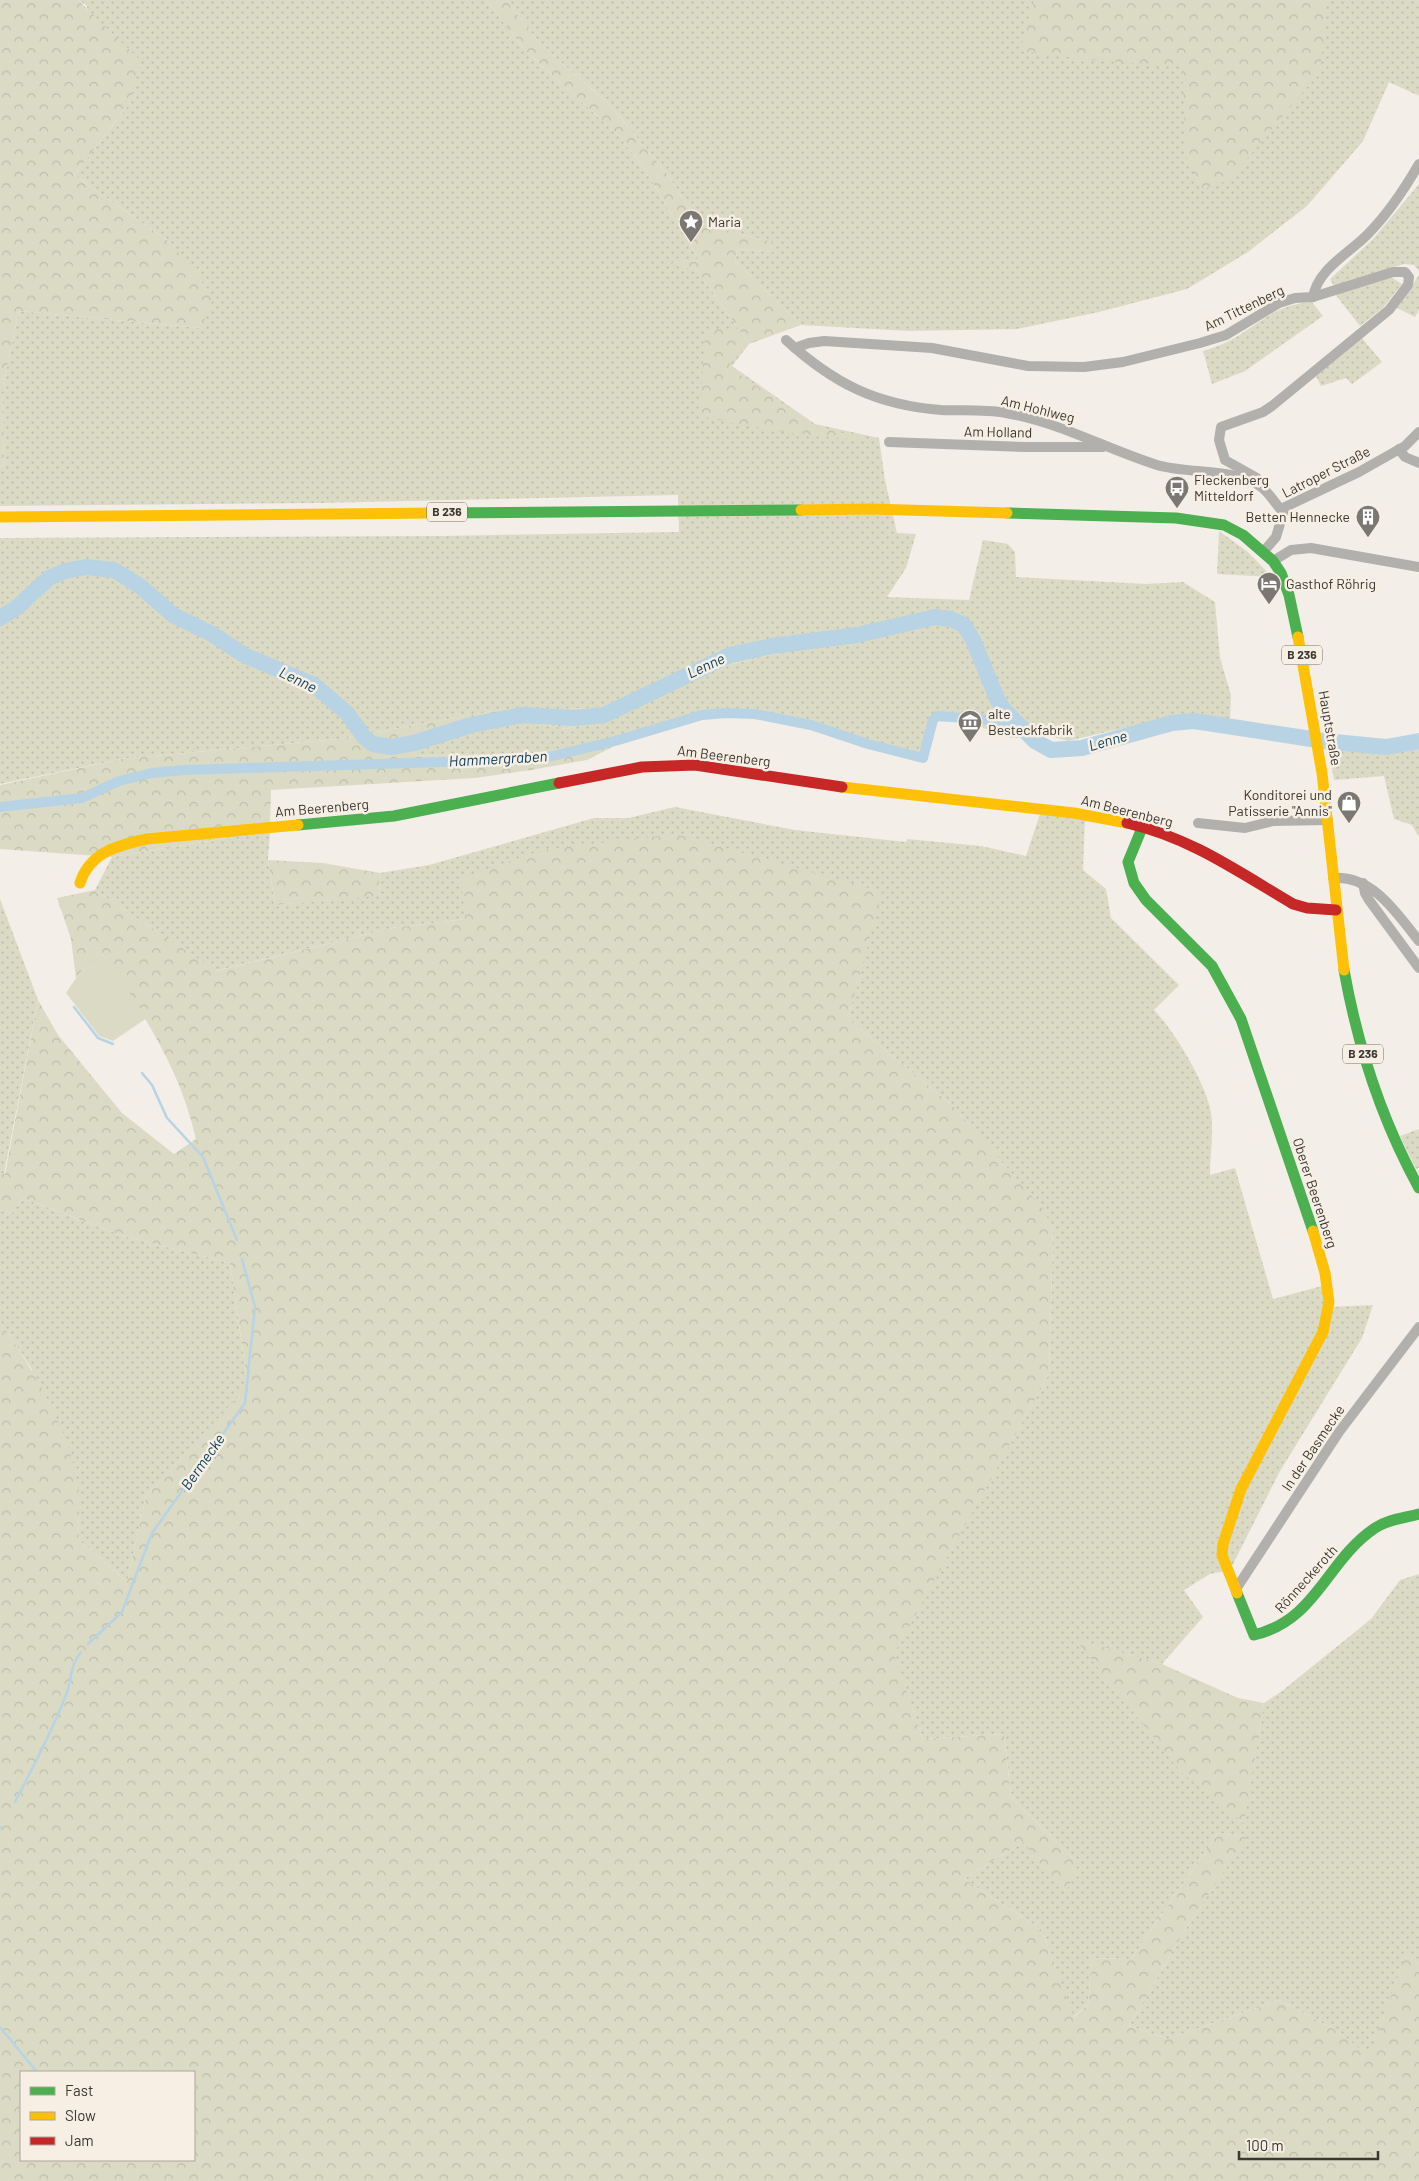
<svg xmlns="http://www.w3.org/2000/svg" width="1419" height="2181" viewBox="0 0 1419 2181" font-family="Barlow,sans-serif">
	<style>
		.grass { fill: url(#grass-dots) }
		.forest { fill: url(#forest-crowns); fill-rule: evenodd }
		.green { fill: #dbdbc5 }
		.lines { fill: none; stroke-linecap: round; stroke-linejoin: round }
		.stream { stroke: #b8d3e4; stroke-width: 2.5 }
		.canal { stroke: #b8d3e4; stroke-width: 10 }
		.river { stroke: #b8d3e4; stroke-width: 16 }
		.street { stroke: #b2b0ad; stroke-width: 10 }
		.fast { stroke: #4caf50; stroke-width: 11 }
		.slow { stroke: #ffc107; stroke-width: 11 }
		.jam { stroke: #c62828; stroke-width: 11 }
		.labels { text-anchor: middle; stroke-width: 5; stroke-linejoin: round; paint-order: stroke }
		.shield { fill: #f7efe4; stroke: #736e68; stroke-width: 1 }
		.shield-label { font-size: 12px; font-weight: bold; fill: #3b3733 }
		.poi-label { font-size: 14px; fill: #3b3733; stroke: #f7efe4; text-anchor: start }
		.street-label { font-size: 14px; fill: #3b3733; stroke: #f7efe4 }
		.water-label { font-size: 15px; font-style: italic; fill: #0e415e; stroke: #f7efe4 }
	</style>
	<defs>
		<pattern id="grass-dots" width="8" height="8" patternUnits="userSpaceOnUse" patternTransform="scale(1.25)"><rect width="8" height="8" fill="#dbdbc5"/><path d="M2 2h.1M6 6h.1" fill="none" stroke="#bdbdaa" stroke-width="1.8" stroke-linecap="round"/></pattern>
		<pattern id="forest-crowns" width="20" height="18" patternUnits="userSpaceOnUse" patternTransform="scale(1.25)"><rect width="20" height="18" fill="#dbdbc5"/><path d="M2 6a3 3 0 1 1 6 0M12 15a3 3 0 1 1 6 0" fill="none" stroke="#bdbdaa"/></pattern>
	</defs>
	<rect width="100%" height="100%" fill="#f3eee8"/>
	<g class="grass">
		<polygon points="78,0 486,0 526,51 621,138 644,168 699,260 672,263 698,271 749,344 732,366 815,424 879,438 885,480 897,533 916,534 906,568 887,597 969,600 983,540 1008,544 1015,552 1016,577 1146,584 1183,582 1215,602 1220,658 1231,695 1230,718 1158,720 1068,741 1050,736 1011,738 956,718 940,715 933,720 923,758 868,744 811,725 755,714 726,713 702,715 636,735 538,753 412,756 418,747 520,719 566,729 600,721 717,668 787,651 868,638 924,625 918,614 836,631 796,636 723,655 635,697 596,708 493,711 338,739 122,759 0,784 0,538 440,536 679,532 678,495 319,503 0,506 0,466 4,465 2,391 19,311 201,328 172,244 74,175 130,103 86,5"/>
		<polygon points="506,0 1419,0 1419,96 1389,82 1363,141 1307,206 1248,252 1187,289 1099,312 1017,329 909,331 801,325 735,261 738,249 774,252 775,243 699,223 667,174 610,105 540,44"/>
		<polygon points="1419,184 1419,271 1414,265 1404,264 1334,286 1330,279 1373,239"/>
		<polygon points="1419,275 1419,310 1415,317 1397,308"/>
		<polygon points="1391,277 1402,284 1383,308 1360,326 1335,294"/>
		<path d="M1312 302 1323 316 1245 371 1212 384 1203 351C1212 348 1221 345 1229 341 1260 324 1275 304 1312 302Z"/>
		<polygon points="1362,338 1382,362 1352,384 1346,378 1321,386 1316,376"/>
		<polygon points="1219,531 1248,552 1272,577 1217,574"/>
		<polygon points="1328,745 1383,752 1419,747 1419,837 1412,825 1394,819 1384,776 1334,780"/>
		<path d="M675 807 795 830 906 842 907 839 981 846 1026 856 1040 814 1085 819 1083 870 1106 889 1111 918 1179 985 1154 1010C1174 1030 1207 1085 1211 1113 1214 1132 1210 1155 1210 1175L1235 1168 1273 1299 1326 1285 1330 1307 1373 1305 1362 1338 1280 1471 1230 1570 1210 1574 1184 1590 1203 1617 1162 1664 1076 1640 1243 1823 1264 1703 1282 1691 1371 1619 1400 1580 1419 1574V1964L1406 1955 1369 2058 1341 2033 1279 2000 1168 2039 1129 2026 1188 1925 1246 1837 1218 1833 1131 1959 1092 1958 1088 2005 1073 2017 1042 1930 964 1879 1023 1842 1078 1863 1011 1797 1004 1734 923 1739 893 1653 1049 1374 1053 1231 1043 1210 954 1107 848 1019 881 892 465 919 392 928 215 971 95 890 112 857 270 831 268 860 275 905 379 895 380 873 429 865 594 818H628Z"/>
		<polygon points="0,899 38,1000 4,1174 0,1173"/>
		<polygon points="1419,1129 1419,1168 1416,1169 1400,1136"/>
		<polygon points="23,1198 123,1236 230,1263 248,1387 146,1496 127,1582 79,1540 77,1480 31,1368 0,1321 0,1210 12,1213"/>
	</g>
	<g class="forest">
		<polygon points="0,0 78,0 140,60 130,103 74,175 172,244 214,297 201,328 19,311 2,391 4,465 0,466"/>
		<polygon points="486,0 506,0 540,44 610,105 667,174 699,223 776,243 775,252 738,249 735,261 801,325 749,344 698,271 670,263 699,260 644,168 621,138 526,51"/>
		<polygon points="1034,0 1327,0 1320,72 1229,180 1201,190 1186,155 1182,66 1090,60 1020,51"/>
		<path d="M734 328 746 344 730 364 732 369 815 426 867 439C811 438 755 428 700 416L705 330Z"/>
		<polygon points="918,613 925,624 868,638 787,651 717,668 600,721 566,729 520,719 418,747 412,756 538,753 636,735 587,760 531,770 475,778 271,790 270,831 112,857 0,849 0,785 122,759 338,739 493,711 596,708 635,697 723,655 796,636 836,631"/>
		<path d="M676 834 882 892 848 1019 954 1107 1044 1210 1053 1231 1049 1374 894 1654 923 1739 1004 1734 1011 1797 1078 1863 1065 1894 1023 1842 964 1879 1042 1930 1074 2017 1088 2005 1092 1958 1131 1959 1218 1833 1247 1837 1188 1925 1129 2026 1168 2039 1279 2000 1341 2033 1369 2057 1406 1954 1419 1964V2181H0V1321C32 1369 65 1421 77 1479 81 1498 78 1521 79 1540L127 1582 146 1496 248 1386 230 1263 123 1236 23 1198 12 1213 0 1210V1173L5 1174 38 1000 58 1035 122 1113 174 1154 196 1139C179 1065 142 1012 100 951L76 978 71 939 57 898 95 890 216 971 392 928 465 919 461 878 543 850ZM21 2072H194V2160H21Z"/>
		<polygon points="268,860 323,863 380,873 379,896 275,905"/>
		<polygon points="1075,1639 1162,1664 1238,1698 1264,1703 1244,1823 1181,1772"/>
	</g>
	<polygon class="green" points="100,951 147,1018 113,1041 99,1036 66,993 76,978"/>
	<g class="lines">
		<g class="stream">
			<polyline points="74,1007 98,1038 113,1044"/>
			<polyline points="142,1073 152,1085 167,1118 203,1157 237,1240"/>
			<polyline points="88,1644 122,1612 152,1533 245,1403 255,1307 242,1259"/>
			<path d="M15 1802C33 1767 52 1732 66 1695 72 1680 70 1664 81 1652"/>
			<polyline points="0,1829 1,1827"/>
			<polyline points="0,2027 37,2072"/>
		</g>
		<polyline class="canal" points="0,807 82,798 119,781 152,773 185,770 540,759 615,741 702,715 726,713 755,714 811,725 868,744 919,757 923,758 933,720 937,716 1007,721 1019,725"/>
		<polyline class="river" points="0,618 16,608 49,578 65,571 86,567 114,570 140,586 173,615 212,634 244,655 314,685 347,713 364,737 373,744 391,747 414,743 471,725 523,715 574,718 604,715 730,655 772,646 857,635 935,617 951,619 964,625 973,640 998,701 1004,710 1035,741 1051,750 1082,748 1172,723 1194,721 1324,741 1386,747 1419,741"/>
		<g class="street">
			<path d="M1313 297C1318 269 1348 254 1367 235 1388 214 1404 190 1419 164"/>
			<path d="M786 340C833 383 876 405 941 410 962 411 985 409 1006 413 1059 422 1106 449 1157 465 1187 474 1234 468 1260 486 1269 492 1275 504 1283 512"/>
			<polyline points="795,348 809,343 824,341 932,348 1028,366 1084,367 1123,362 1200,343 1226,335 1279,303 1295,298 1313,297 1393,272 1405,272 1409,277 1408,285 1389,310 1272,406 1263,412 1221,427 1219,440 1225,460 1257,478 1260,486"/>
			<polyline points="889,442 1026,447 1103,447"/>
			<polyline points="1399,449 1405,457 1419,463"/>
			<polyline points="1264,551 1276,537 1285,507 1359,472 1405,446 1419,432"/>
			<polyline points="1273,561 1291,550 1311,548 1419,567"/>
			<polyline points="1198,823 1245,828 1273,821 1328,820"/>
			<path d="M1333 878C1373 875 1397 914 1419 941"/>
			<polyline points="1363,883 1365,893 1369,900 1419,968"/>
			<polyline points="1236,1589 1339,1432 1419,1327"/>
		</g>
		<g class="fast">
			<polyline points="436,513 801,510"/>
			<polyline points="1007,513 1176,518 1224,525 1243,535 1273,561 1281,573 1289,595 1298,637"/>
			<polyline points="298,825 394,816 559,783"/>
			<polyline points="1142,828 1128,862 1134,883 1146,900 1212,966 1241,1019 1313,1231"/>
			<path d="M1344 970C1358 1048 1381 1119 1419 1188"/>
			<path d="M1237 1593 1254 1635C1317 1620 1326 1561 1375 1528 1388 1519 1405 1518 1419 1514"/>
		</g>
		<g class="slow">
			<polyline points="801,510 871,509 1007,513"/>
			<polyline points="0,517 436,513"/>
			<polyline points="1298,637 1322,773 1344,970"/>
			<polyline points="842,787 1074,813 1127,823"/>
			<path d="M80 883C90 852 118 845 147 839L298 825"/>
			<polyline points="1237,1593 1222,1555 1223,1544 1241,1489 1323,1332 1329,1302 1325,1273 1313,1231"/>
		</g>
		<g class="jam">
			<polyline points="559,783 642,767 695,765 842,787"/>
			<path d="M1127 823C1191 838 1237 871 1293 904L1307 908 1336 910"/>
		</g>
	</g>
	<defs>
		<symbol id="sight-pin" viewBox="-11 -11 22 30"><path d="M0 17L-7.5 6A9.5 9.5 0 1 1 7.5 6Z" fill="#7b7772" stroke="#f7efe4"/><path d="M0-6L1.8-2.2L6-1.7L2.9 1.2L3.7 5.4L0 3.3L-3.7 5.4L-2.9 1.2L-6-1.7L-1.8-2.2Z" fill="#fff"/></symbol>
		<symbol id="bus-pin" viewBox="-11 -11 22 30"><path d="M0 17L-7.5 6A9.5 9.5 0 1 1 7.5 6Z" fill="#7b7772" stroke="#f7efe4"/><path d="M-5-6H5V4H4V6H2V4H-2V6H-4V4H-5ZM-3.5-4V0h7V-4ZM-3.5 1.2v1.5H-2V1.2ZM2 1.2v1.5H3.5V1.2Z" fill="#fff"/></symbol>
		<symbol id="building-pin" viewBox="-11 -11 22 30"><path d="M0 17L-7.5 6A9.5 9.5 0 1 1 7.5 6Z" fill="#7b7772" stroke="#f7efe4"/><path d="M-4-6H4V6H1V3H-1V6H-4ZM-2.5-4.3h1.7v1.8h-1.7ZM.8-4.3h1.7v1.8H.8ZM-2.5-1h1.7V.8h-1.7ZM.8-1h1.7V.8H.8Z" fill="#fff"/></symbol>
		<symbol id="hotel-pin" viewBox="-11 -11 22 30"><path d="M0 17L-7.5 6A9.5 9.5 0 1 1 7.5 6Z" fill="#7b7772" stroke="#f7efe4"/><path d="M-6-4.5h1.5V1H6V5H4.5V3h-9V5H-6ZM-4 0a1.8 1.8 0 1 1 3.6 0ZM.5 0V-2.5h3Q6-2.5 6 0Z" fill="#fff"/></symbol>
		<symbol id="museum-pin" viewBox="-11 -11 22 30"><path d="M0 17L-7.5 6A9.5 9.5 0 1 1 7.5 6Z" fill="#7b7772" stroke="#f7efe4"/><path d="M0-6L6-3V-2H-6V-3ZM-5-1h2V3h-2ZM-1-1h2V3h-2ZM3-1h2V3H3ZM-6 4H6V6H-6Z" fill="#fff"/></symbol>
		<symbol id="shop-pin" viewBox="-11 -11 22 30"><path d="M0 17L-7.5 6A9.5 9.5 0 1 1 7.5 6Z" fill="#7b7772" stroke="#f7efe4"/><path d="M-5-2.5h2.3a2.7 3.5 0 0 1 5.4 0H5L5.5 6h-11ZM-1.5-2.5h3a1.5 2.3 0 0 0-3 0Z" fill="#fff"/></symbol>
	</defs>
	<g fill-rule="evenodd">
		<use href="#sight-pin" x="677" y="208" width="28" height="38"/>
		<use href="#bus-pin" x="1163" y="474" width="28" height="38"/>
		<use href="#building-pin" x="1354" y="503" width="28" height="38"/>
		<use href="#hotel-pin" x="1255" y="570" width="28" height="38"/>
		<use href="#museum-pin" x="956" y="708" width="28" height="38"/>
		<use href="#shop-pin" x="1335" y="789" width="28" height="38"/>
	</g>
	<g class="labels">
		<g class="shield">
			<rect x="427" y="502.5" width="40" height="19" rx="4"/>
			<rect x="1282" y="645.5" width="40" height="19" rx="4"/>
			<rect x="1343" y="1044.5" width="40" height="19" rx="4"/>
		</g>
		<g class="shield-label">
			<text x="447" y="516">B 236</text>
			<text x="1302" y="659">B 236</text>
			<text x="1363" y="1058">B 236</text>
		</g>
		<g class="poi-label">
			<text x="708" y="227">Maria</text>
			<text x="1194" y="485">Fleckenberg<tspan x="1194" dy="16">Mitteldorf</tspan></text>
			<text x="1350" y="522" text-anchor="end">Betten Hennecke</text>
			<text x="1286" y="589">Gasthof Röhrig</text>
			<text x="988" y="719">alte<tspan x="988" dy="16">Besteckfabrik</tspan></text>
			<text x="1332" y="800" text-anchor="end">Konditorei und<tspan x="1332" dy="16">Patisserie "Annis"</tspan></text>
		</g>
		<g class="street-label">
			<text transform="translate(1244 308) rotate(-26)" y="5">Am Tittenberg</text>
			<text transform="translate(1038 409) rotate(14)" y="5">Am Hohlweg</text>
			<text transform="translate(998 432) rotate(1)" y="5">Am Holland</text>
			<text transform="translate(1326 472) rotate(-27)" y="5">Latroper Straße</text>
			<text transform="translate(1330 728) rotate(80)" y="5">Hauptstraße</text>
			<text transform="translate(724 756) rotate(7)" y="5">Am Beerenberg</text>
			<text transform="translate(322 808) rotate(-5)" y="5">Am Beerenberg</text>
			<text transform="translate(1127 811) rotate(14)" y="5">Am Beerenberg</text>
			<text transform="translate(1315 1193) rotate(72)" y="5">Oberer Beerenberg</text>
			<text transform="translate(1313 1448) rotate(-56)" y="5">In der Basmecke</text>
			<text transform="translate(1306 1579) rotate(-48)" y="5">Rönneckeroth</text>
		</g>
		<g class="water-label">
			<text transform="translate(706 666) rotate(-25)" y="5">Lenne</text>
			<text transform="translate(298 680) rotate(26)" y="5">Lenne</text>
			<text transform="translate(1108 741) rotate(-16)" y="5">Lenne</text>
			<text transform="translate(498 759) rotate(-3)" y="5">Hammergraben</text>
			<text transform="translate(203 1462) rotate(-55)" y="5">Bermecke</text>
		</g>
	</g>
	<rect x="20" y="2071" width="175" height="90" fill="#f7efe4" stroke="#aca59d"/>
	<rect x="30" y="2087" width="25" height="8" fill="#4caf50" stroke="#aca59d"/>
	<text x="65" y="2096" font-size="15" fill="#3b3733">Fast</text>
	<rect x="30" y="2112" width="25" height="8" fill="#ffc107" stroke="#aca59d"/>
	<text x="65" y="2121" font-size="15" fill="#3b3733">Slow</text>
	<rect x="30" y="2137" width="25" height="8" fill="#c62828" stroke="#aca59d"/>
	<text x="65" y="2146" font-size="15" fill="#3b3733">Jam</text>
	<path d="M1239 2151v8h139v-8" fill="none" stroke="#3b3733" stroke-width="2.5"/>
	<text x="1246" y="2151" font-size="15" fill="#3b3733" stroke="#f7efe4" stroke-width="4" paint-order="stroke">100 m</text>
</svg>
